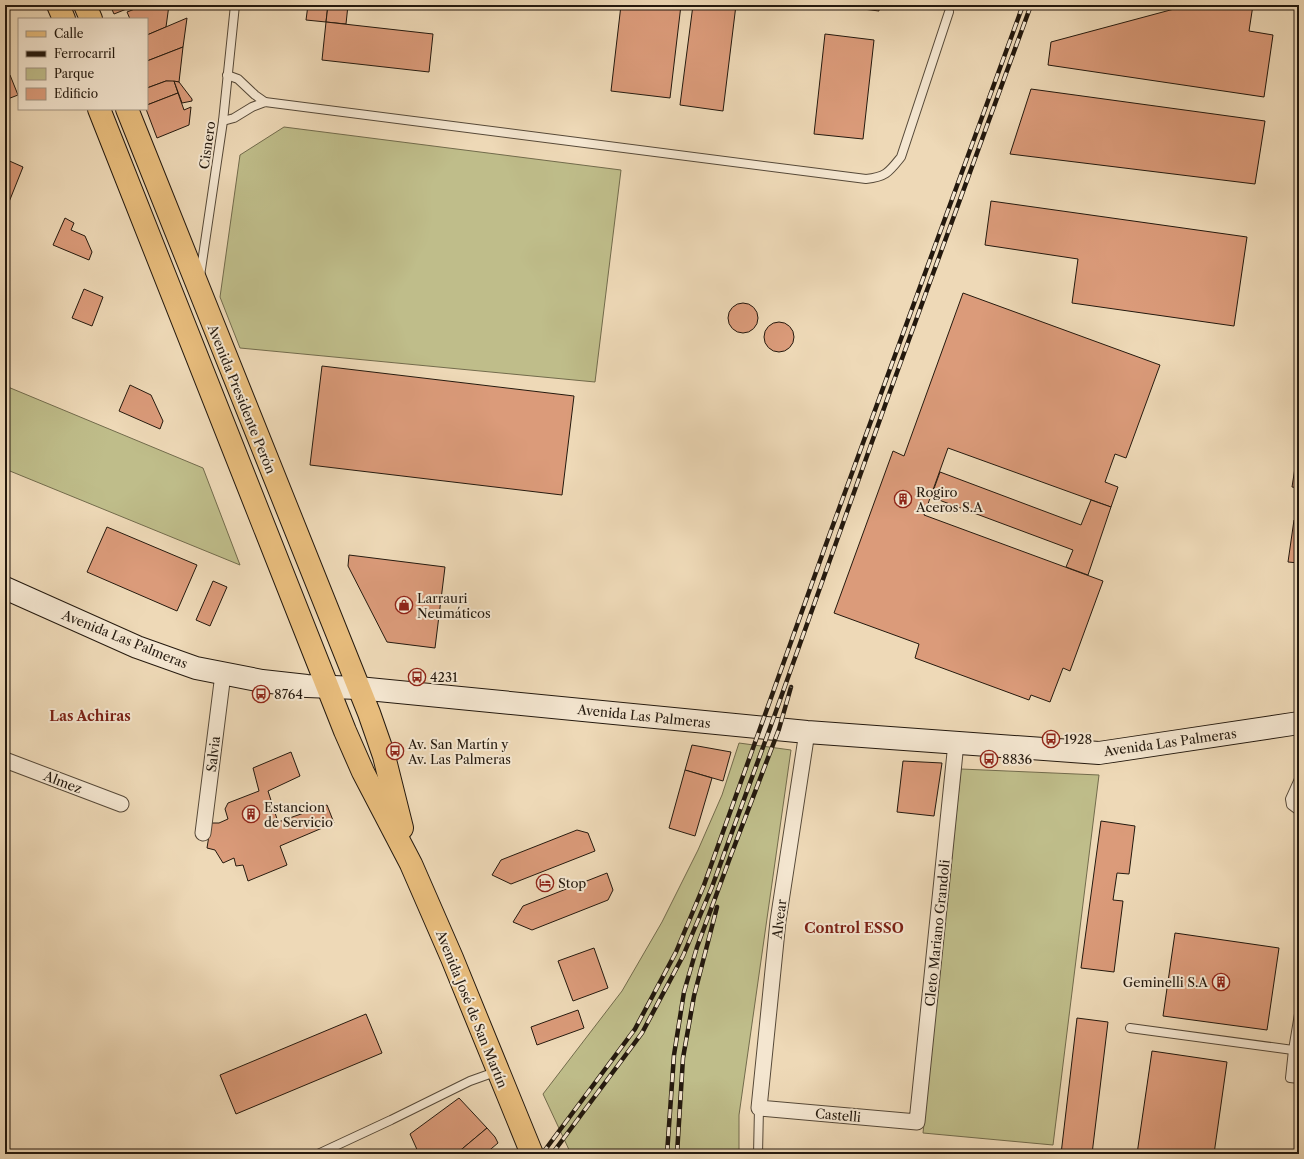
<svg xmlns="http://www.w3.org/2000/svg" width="1304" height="1159" viewBox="0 0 1304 1159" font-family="'Libre Caslon Text',serif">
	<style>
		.green { fill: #bfbd8a; stroke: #726b4c }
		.building { fill: #db9b7a; stroke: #24190e }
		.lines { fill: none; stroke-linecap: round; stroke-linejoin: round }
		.service-casing { stroke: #564938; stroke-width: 10 }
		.minor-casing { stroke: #564938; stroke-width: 17 }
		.secondary-casing { stroke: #24190e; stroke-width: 24 }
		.primary-casing { stroke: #24190e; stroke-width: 24 }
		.service { stroke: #f4e6d0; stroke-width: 8 }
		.minor { stroke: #f4e6d0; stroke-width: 15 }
		.secondary { stroke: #f4e6d0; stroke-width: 22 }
		.primary { stroke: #e7bc7c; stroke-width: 22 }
		.rail-casing { stroke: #24190e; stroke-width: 4.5 }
		.rail { stroke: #f4e6d0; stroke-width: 3; stroke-dasharray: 9; stroke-linecap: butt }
		.labels { text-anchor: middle; stroke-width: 4; stroke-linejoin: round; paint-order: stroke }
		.street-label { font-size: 13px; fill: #24190e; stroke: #f4e6d0 }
		.poi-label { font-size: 13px; fill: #24190e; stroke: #f4e6d0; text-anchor: start }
		.neighbourhood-label { font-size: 14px; font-weight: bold; fill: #7a1f14; stroke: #f4e6d0 }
	</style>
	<rect width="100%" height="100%" fill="#eed9b7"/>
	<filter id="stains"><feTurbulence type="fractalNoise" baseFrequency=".005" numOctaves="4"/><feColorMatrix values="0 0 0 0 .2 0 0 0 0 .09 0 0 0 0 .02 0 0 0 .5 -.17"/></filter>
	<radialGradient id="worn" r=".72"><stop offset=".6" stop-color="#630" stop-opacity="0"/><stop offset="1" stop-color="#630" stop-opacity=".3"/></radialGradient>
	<g class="green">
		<polygon points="284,127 621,170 595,382 240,348 220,297 240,155"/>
		<polygon points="8,387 203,468 240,565 5,469 5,408"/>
		<polygon points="739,743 791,750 739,1115 739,1154 571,1154 543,1094 622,991 662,922 698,850 722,795"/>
		<polygon points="961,769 1099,775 1053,1145 923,1133"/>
	</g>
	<g class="building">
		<polygon points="110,5 128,5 129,8 114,14"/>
		<polygon points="145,5 169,5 166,27 147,35 147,19 130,19 127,12"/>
		<polygon points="308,5 328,5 326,22 306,20"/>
		<polygon points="328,5 348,5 346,24 326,22"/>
		<polygon points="621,5 681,5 670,98 611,91"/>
		<polygon points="693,5 736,5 723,111 680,105"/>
		<polygon points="831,5 879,5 879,11"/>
		<polygon points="1189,5 1253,5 1249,31 1273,35 1264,97 1048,65 1051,42"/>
		<polygon points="187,18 183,47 147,61 147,35"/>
		<polygon points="326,22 433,34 429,72 322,60"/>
		<polygon points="825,34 874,40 863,139 814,134"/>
		<polygon points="183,47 179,82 166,81 147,88 147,61"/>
		<polygon points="10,75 18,95 5,100 5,77"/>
		<polygon points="166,81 174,81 178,93 147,105 147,88"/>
		<polygon points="174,81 179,82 192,99 192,101 182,103"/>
		<polygon points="1031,89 1265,121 1255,184 1010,154"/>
		<polygon points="178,93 184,110 191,107 189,125 157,138 146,109 147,109 147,105"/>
		<polygon points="5,159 23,167 5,212"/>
		<polygon points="991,201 1247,237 1234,326 1072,303 1078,259 985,245"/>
		<polygon points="65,218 74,223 71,230 85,236 92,252 89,260 53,245"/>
		<polygon points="84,289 103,297 92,326 72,318"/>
		<polygon points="963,293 1160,365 1126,458 1115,454 1105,482 1118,487 1111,507 948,448 924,515 1103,581 1070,671 1063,668 1050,702 1031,695 1029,700 915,658 919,644 834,613 893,451 904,456"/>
		<circle cx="743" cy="318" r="15"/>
		<circle cx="779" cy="337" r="15"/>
		<polygon points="322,366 574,396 562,495 310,465"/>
		<polygon points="130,385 151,395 163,421 160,429 119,411"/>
		<polygon points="1299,442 1299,488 1292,487"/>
		<polygon points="940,472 1081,525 1091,500 1111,507 1088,575 1066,567 1073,550 931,497"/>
		<polygon points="1294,520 1299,521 1299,563 1288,562"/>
		<polygon points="107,527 197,565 177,611 87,572"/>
		<polygon points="349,555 445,567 435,648 387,642 348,566"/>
		<polygon points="213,581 227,587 210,626 196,620"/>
		<polygon points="692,745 731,752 723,781 685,770"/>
		<polygon points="291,752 300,776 268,791 278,822 327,805 334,823 280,846 287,865 248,881 243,865 236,866 234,858 223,863 215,850 207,848 211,823 219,823 228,819 225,809 228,803 259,791 253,768"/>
		<polygon points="903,761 942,763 934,816 897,812"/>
		<polygon points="685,770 712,778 695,836 669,828"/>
		<polygon points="1101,821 1135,826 1129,874 1117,873 1113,900 1123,901 1114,972 1081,968"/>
		<polygon points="577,830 588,833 595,851 511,884 492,875 501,860"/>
		<polygon points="607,873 613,890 608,900 532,930 513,922 523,906"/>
		<polygon points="1175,933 1279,948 1267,1030 1163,1016"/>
		<polygon points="594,948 608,988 573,1001 558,961"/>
		<polygon points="578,1010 584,1028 537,1045 531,1027"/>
		<polygon points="366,1014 382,1053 236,1114 220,1075"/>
		<polygon points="1077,1018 1108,1022 1092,1154 1061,1154"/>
		<polygon points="1152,1051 1227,1062 1214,1154 1137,1154"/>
		<polygon points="459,1098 487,1128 456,1154 419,1154 410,1134"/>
		<polygon points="487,1128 495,1137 498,1143 485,1154 456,1154"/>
	</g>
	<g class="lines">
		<defs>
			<g id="service">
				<polyline points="227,75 238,79 255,95 265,102"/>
				<path d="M223 121 234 118 252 107 265 102 866 179C886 177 889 172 901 157L949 12"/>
				<polyline points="200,276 223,121 235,5"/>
				<polyline points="1299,779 1290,799 1291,805 1299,811"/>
				<polyline points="1299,1014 1293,1050 1290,1078 1299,1079"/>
				<polyline points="1130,1028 1293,1050"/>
				<polyline points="318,1154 391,1120 470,1081 498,1071"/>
				<polyline points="758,1154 759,1108"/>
			</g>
			<g id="minor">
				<polyline points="807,732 778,921 759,1108 917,1122 956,743"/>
				<polyline points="5,760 121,804"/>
				<polyline points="203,833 223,674"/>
			</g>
			<polyline id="secondary" points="5,588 137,647 196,668 262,681 307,686 358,688 807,732 1099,753 1299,723"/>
			<g id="primary">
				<polyline points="58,5 64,19"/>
				<polyline points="85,5 91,19"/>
				<polyline points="99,109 345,731 363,772 411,864 452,958 532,1154"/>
				<polyline points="127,109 369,713 384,756 402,828"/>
			</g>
		</defs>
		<use href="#service" class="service-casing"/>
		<use href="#minor" class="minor-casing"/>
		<use href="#secondary" class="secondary-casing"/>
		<use href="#primary" class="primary-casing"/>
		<use href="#service" class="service"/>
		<use href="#minor" class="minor"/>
		<use href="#secondary" class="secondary"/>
		<use href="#primary" class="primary"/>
		<defs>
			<g id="rail">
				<polyline points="542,1154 635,1029 676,952 704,885 825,547 1023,5"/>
				<polyline points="552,1154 642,1033 683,956 712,887 770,728 888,397 1031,5"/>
				<polyline points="667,1154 674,1055 684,992 697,947 731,855 779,729 791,687"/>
				<polyline points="677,1154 683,1058 694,996 717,907"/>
			</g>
		</defs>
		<use href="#rail" class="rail-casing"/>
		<use href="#rail" class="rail"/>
	</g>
	<defs>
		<symbol id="building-ring" viewBox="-11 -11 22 22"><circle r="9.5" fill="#f4e6d0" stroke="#8f2418" stroke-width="1.5"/><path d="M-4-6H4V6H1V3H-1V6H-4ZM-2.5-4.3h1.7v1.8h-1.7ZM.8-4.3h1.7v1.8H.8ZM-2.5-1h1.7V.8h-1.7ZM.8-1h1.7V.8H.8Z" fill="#8f2418"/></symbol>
		<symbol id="shop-ring" viewBox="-11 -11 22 22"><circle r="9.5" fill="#f4e6d0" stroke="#8f2418" stroke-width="1.5"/><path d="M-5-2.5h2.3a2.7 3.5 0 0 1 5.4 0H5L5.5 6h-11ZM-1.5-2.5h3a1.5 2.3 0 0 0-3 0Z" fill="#8f2418"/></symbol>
		<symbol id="bus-ring" viewBox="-11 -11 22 22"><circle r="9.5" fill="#f4e6d0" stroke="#8f2418" stroke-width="1.5"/><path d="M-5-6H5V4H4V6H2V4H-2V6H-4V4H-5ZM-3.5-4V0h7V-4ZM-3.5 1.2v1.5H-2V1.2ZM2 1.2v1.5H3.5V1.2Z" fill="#8f2418"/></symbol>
		<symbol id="hotel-ring" viewBox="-11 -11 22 22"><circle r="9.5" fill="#f4e6d0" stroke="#8f2418" stroke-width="1.5"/><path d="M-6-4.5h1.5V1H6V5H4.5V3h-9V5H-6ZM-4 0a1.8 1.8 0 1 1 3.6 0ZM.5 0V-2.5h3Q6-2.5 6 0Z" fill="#8f2418"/></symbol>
	</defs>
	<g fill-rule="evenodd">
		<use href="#building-ring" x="893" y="489" width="20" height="20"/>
		<use href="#shop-ring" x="394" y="595" width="20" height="20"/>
		<use href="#bus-ring" x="407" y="667" width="20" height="20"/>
		<use href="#bus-ring" x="251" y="684" width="20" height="20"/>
		<use href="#bus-ring" x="1041" y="729" width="20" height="20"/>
		<use href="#bus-ring" x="385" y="741" width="20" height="20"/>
		<use href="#bus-ring" x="979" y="749" width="20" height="20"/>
		<use href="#building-ring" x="241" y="804" width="20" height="20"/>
		<use href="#hotel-ring" x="535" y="873" width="20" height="20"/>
		<use href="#building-ring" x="1211" y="972" width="20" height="20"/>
	</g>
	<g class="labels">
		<g class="street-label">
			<text transform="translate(207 145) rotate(-82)" y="5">Cisnero</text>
			<text transform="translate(242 399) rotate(68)" y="5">Avenida Presidente Perón</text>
			<text transform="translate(125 639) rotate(22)" y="5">Avenida Las Palmeras</text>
			<text transform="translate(644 716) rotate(6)" y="5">Avenida Las Palmeras</text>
			<text transform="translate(1170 742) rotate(-8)" y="5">Avenida Las Palmeras</text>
			<text transform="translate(213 754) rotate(-83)" y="5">Salvia</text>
			<text transform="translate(63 782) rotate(21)" y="5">Almez</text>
			<text transform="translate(779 919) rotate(-83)" y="5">Alvear</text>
			<text transform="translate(937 933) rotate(-84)" y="5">Cleto Mariano Grandoli</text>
			<text transform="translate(472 1009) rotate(68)" y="5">Avenida José de San Martín</text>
			<text transform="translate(838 1115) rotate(5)" y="5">Castelli</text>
		</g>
		<g class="poi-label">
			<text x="916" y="497">Rogiro<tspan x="916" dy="15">Aceros S.A</tspan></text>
			<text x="417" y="603">Larrauri<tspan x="417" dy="15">Neumáticos</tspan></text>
			<text x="430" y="682">4231</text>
			<text x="274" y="699">8764</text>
			<text x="1064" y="744">1928</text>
			<text x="408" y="749">Av. San Martín y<tspan x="408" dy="15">Av. Las Palmeras</tspan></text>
			<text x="1002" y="764">8836</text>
			<text x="264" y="812">Estancion<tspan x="264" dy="15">de Servicio</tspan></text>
			<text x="558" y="888">Stop</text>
			<text x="1208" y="987" text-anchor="end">Geminelli S.A</text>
		</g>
		<g class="neighbourhood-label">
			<text x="90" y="721">Las Achiras</text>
			<text x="854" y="933">Control ESSO</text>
		</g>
	</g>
	<rect width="1304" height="1159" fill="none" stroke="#eed9b7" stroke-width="20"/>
	<rect x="6" y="6" width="1292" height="1147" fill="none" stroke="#24190e" stroke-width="2"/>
	<rect x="10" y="10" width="1284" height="1139" fill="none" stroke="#24190e"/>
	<rect x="18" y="18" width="130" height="92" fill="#f4e6d0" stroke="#a19482"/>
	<rect x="26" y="31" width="20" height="6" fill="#e7bc7c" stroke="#a19482"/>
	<text x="54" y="38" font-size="12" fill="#24190e">Calle</text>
	<rect x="26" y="51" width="20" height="6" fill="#24190e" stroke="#a19482"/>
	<text x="54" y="58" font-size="12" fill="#24190e">Ferrocarril</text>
	<rect x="26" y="68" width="20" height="12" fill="#bfbd8a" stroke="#a19482"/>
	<text x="54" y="78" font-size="12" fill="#24190e">Parque</text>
	<rect x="26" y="88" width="20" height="12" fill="#db9b7a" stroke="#a19482"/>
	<text x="54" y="98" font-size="12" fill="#24190e">Edificio</text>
	<rect width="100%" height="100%" filter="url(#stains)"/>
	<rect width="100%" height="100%" fill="url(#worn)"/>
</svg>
